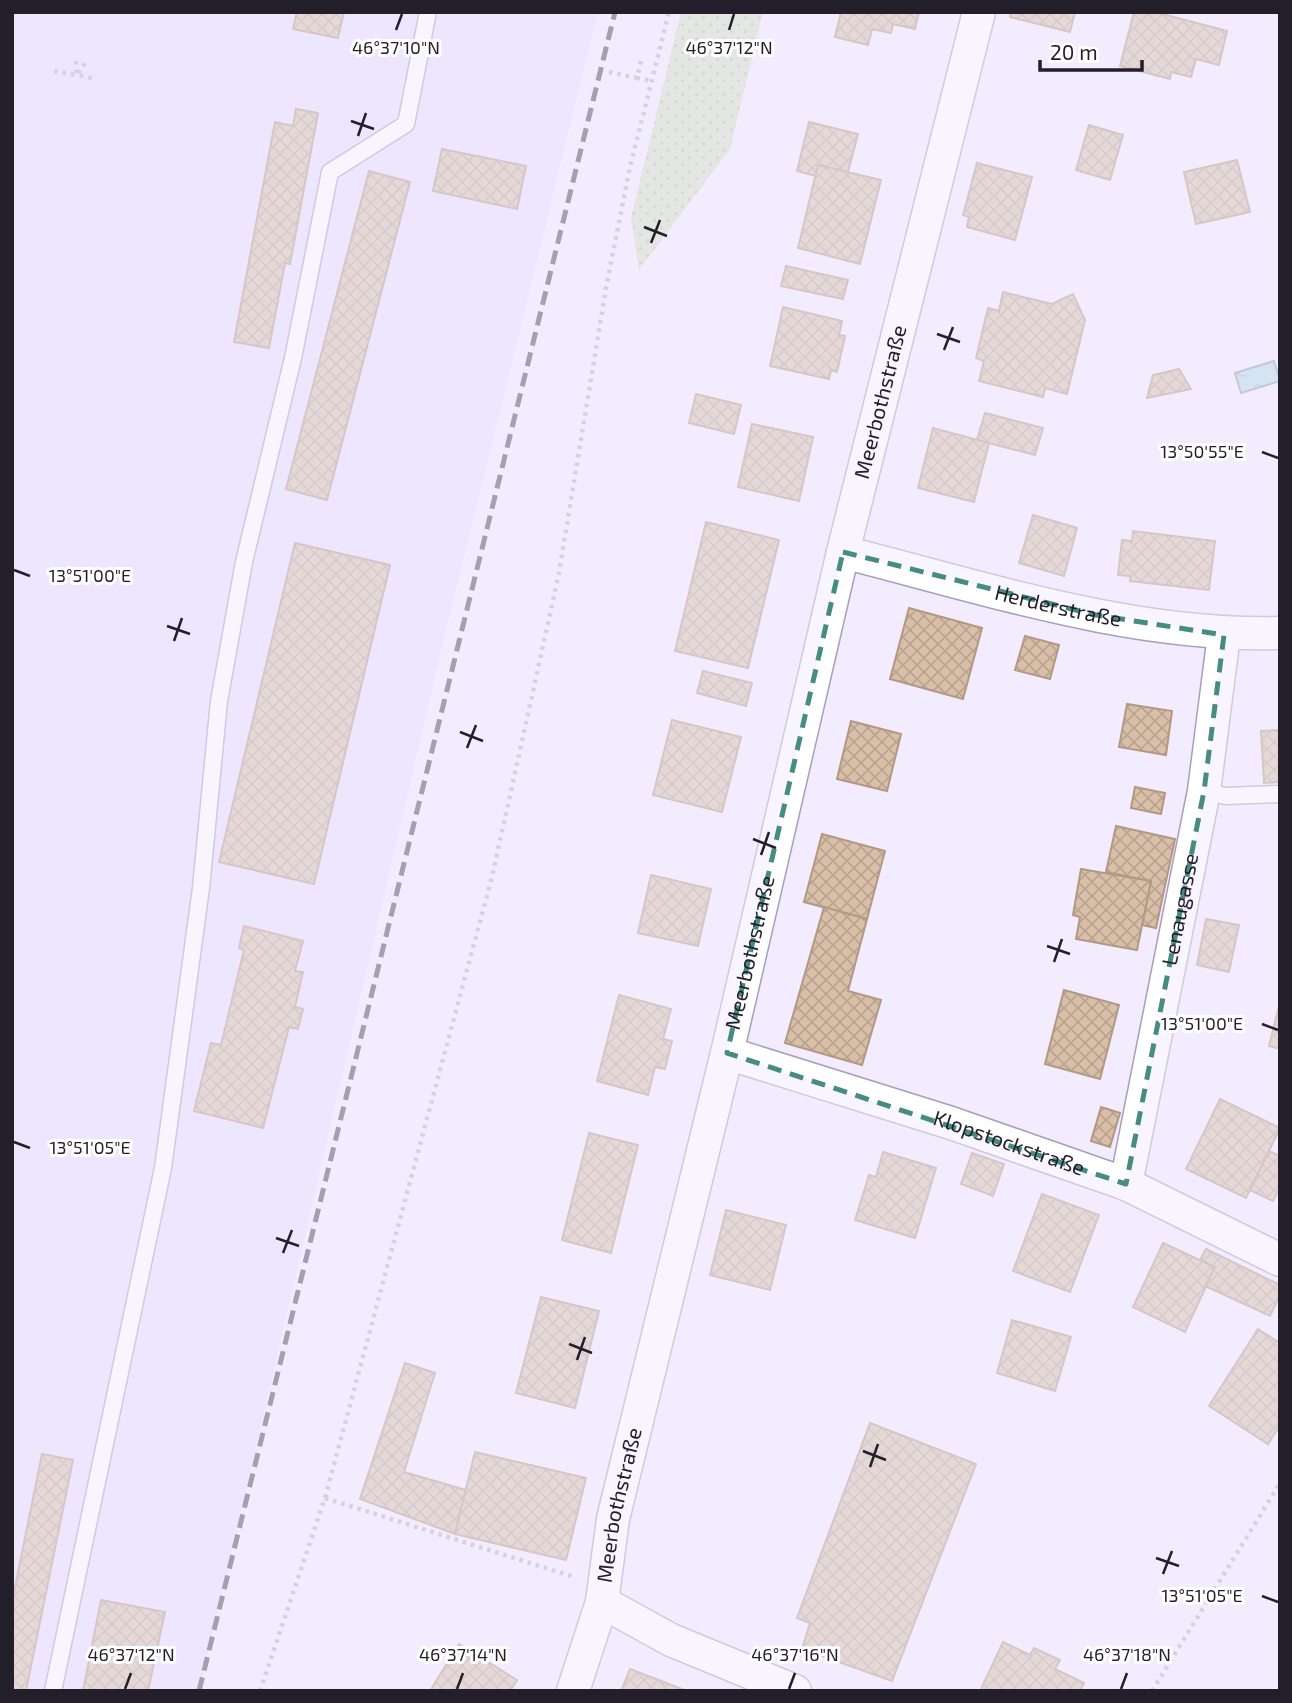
<svg xmlns="http://www.w3.org/2000/svg" width="1292" height="1703" viewBox="0 0 1292 1703" font-family="'Exo 2',sans-serif">
	<style>
		.built { fill: #e8ddfc }
		.garden { fill: url(#garden-dots) }
		.water { fill: url(#water-ripples); stroke: #87a0ac; stroke-width: 2 }
		.building { fill: url(#building-cross-hatch); stroke: #b29983; stroke-width: 2 }
		.lines { fill: none; stroke-linecap: round; stroke-linejoin: round }
		.service-casing { stroke: #a99ebb; stroke-width: 19 }
		.minor-casing { stroke: #a99ebb; stroke-width: 35 }
		.path { stroke: #b4aebf; stroke-width: 4.5; stroke-dasharray: 3.5 5; stroke-linecap: butt }
		.service { stroke: #fff; stroke-width: 16 }
		.minor { stroke: #fff; stroke-width: 32 }
		.rail { stroke: #47424e; stroke-width: 5; stroke-dasharray: 14 7; stroke-linecap: butt }
		.marked { fill: none; stroke: #478c81; stroke-width: 5; stroke-dasharray: 14 9; stroke-linejoin: round }
		.ticks { fill: none; stroke: #231f2a; stroke-width: 2.5 }
		.labels { text-anchor: middle; stroke-width: 6; stroke-linejoin: round; paint-order: stroke }
		.street-label { font-size: 21px; fill: #231f2a; stroke: #fff }
		.ticks-label { font-size: 18px; text-anchor: middle; fill: #231f2a; stroke: #fff; stroke-width: 6; stroke-linejoin: round; paint-order: stroke }
	</style>
	<defs>
		<pattern id="garden-dots" width="8" height="8" patternUnits="userSpaceOnUse" patternTransform="scale(1.75)"><rect width="8" height="8" fill="#d3ddc0"/><path d="M2 2h.1M6 6h.1" fill="none" stroke="#b5bda5" stroke-width="1.8" stroke-linecap="round"/></pattern>
		<pattern id="water-ripples" width="26" height="14" patternUnits="userSpaceOnUse" patternTransform="scale(1.75)"><rect width="26" height="14" fill="#b2d7e4"/><path d="M2 4q2-2 4 0t4 0M15 11q2-2 4 0t4 0" fill="none" stroke="#99b8c4"/></pattern>
		<pattern id="building-cross-hatch" width="8" height="8" patternUnits="userSpaceOnUse" patternTransform="scale(1.75)"><rect width="8" height="8" fill="#d9bfa8"/><path d="M0 0l8 8M0 8l8-8" fill="none" stroke="#baa491"/></pattern>
	</defs>
	<rect width="100%" height="100%" fill="#f3ecff"/>
	<polygon class="built" points="12,12 598,12 440,655 199,1691 12,1691"/>
	<polygon class="garden" points="681,12 763,12 730,149 639,270 631,218"/>
	<polygon class="water" points="1274,361 1280,381 1241,393 1235,373"/>
	<g class="building">
		<polygon points="297,12 344,12 338,38 293,29"/>
		<polygon points="841,12 919,12 915,29 893,24 891,33 872,29 868,45 835,37"/>
		<polygon points="1011,12 1075,12 1070,32 1010,17"/>
		<polygon points="1134,12 1155,12 1227,31 1219,65 1196,59 1191,77 1171,72 1170,79 1120,66"/>
		<polygon points="296,109 318,113 290,264 285,263 269,348 234,342 275,122 293,126"/>
		<polygon points="809,122 858,134 848,172 818,165 816,176 797,171"/>
		<polygon points="1089,125 1123,135 1110,180 1076,170"/>
		<polygon points="442,149 526,166 517,209 433,191"/>
		<polygon points="1237,160 1250,212 1196,224 1184,172"/>
		<polygon points="977,163 1032,177 1015,240 967,227 969,217 963,215"/>
		<polygon points="818,165 881,180 860,264 798,248"/>
		<polygon points="369,171 410,182 327,500 286,489"/>
		<polygon points="786,266 848,280 843,299 781,286"/>
		<polygon points="1003,292 1052,304 1073,294 1085,320 1067,394 1045,388 1043,397 979,381 984,361 976,358 988,308 999,311"/>
		<polygon points="783,307 842,321 839,335 845,336 837,372 831,370 829,379 770,366"/>
		<polygon points="1179,369 1191,389 1147,398 1153,375"/>
		<polygon points="696,394 741,405 734,434 689,423"/>
		<polygon points="985,413 1043,428 1035,455 977,440"/>
		<polygon points="752,424 813,437 799,501 738,487"/>
		<polygon points="933,428 989,443 974,502 918,488"/>
		<polygon points="1033,515 1077,528 1064,576 1019,563"/>
		<polygon points="706,522 779,540 748,668 675,651"/>
		<polygon points="1133,531 1215,541 1209,590 1130,581 1130,576 1118,575 1122,540 1132,541"/>
		<polygon points="295,543 390,565 314,884 219,862"/>
		<polygon points="909,608 982,628 963,699 890,679"/>
		<polygon points="1025,636 1059,645 1050,679 1015,670"/>
		<polygon points="703,671 752,683 746,706 697,693"/>
		<polygon points="1127,704 1172,711 1166,755 1119,747"/>
		<polygon points="672,720 741,737 722,812 653,795"/>
		<polygon points="851,721 901,734 887,791 837,779"/>
		<polygon points="1280,730 1280,782 1264,783 1261,731"/>
		<polygon points="1135,787 1165,793 1161,814 1131,808"/>
		<polygon points="1116,826 1175,839 1156,928 1142,925 1151,881 1106,872"/>
		<polygon points="822,834 885,851 867,919 804,902"/>
		<polygon points="1081,869 1151,881 1137,950 1076,939 1080,917 1073,915"/>
		<polygon points="651,875 711,889 698,946 638,933"/>
		<polygon points="824,907 867,919 848,991 881,1000 862,1065 785,1043"/>
		<polygon points="1206,919 1239,925 1229,972 1197,965"/>
		<polygon points="244,926 303,941 295,971 303,972 295,1007 303,1009 298,1029 289,1027 263,1128 194,1111 211,1043 221,1045 244,950 239,948"/>
		<polygon points="1064,990 1119,1005 1100,1079 1045,1064"/>
		<polygon points="619,995 671,1009 663,1039 672,1041 665,1069 655,1067 648,1095 597,1081"/>
		<polygon points="1280,1002 1280,1049 1269,1046"/>
		<polygon points="1220,1099 1280,1128 1246,1198 1186,1169"/>
		<polygon points="1101,1107 1120,1113 1110,1147 1091,1141"/>
		<polygon points="589,1133 638,1145 611,1253 562,1240"/>
		<polygon points="1269,1151 1280,1156 1280,1188 1273,1201 1250,1190"/>
		<polygon points="883,1152 936,1168 915,1238 855,1220 869,1175 876,1177"/>
		<polygon points="972,1153 1004,1164 993,1196 961,1184"/>
		<polygon points="1042,1194 1099,1215 1070,1292 1013,1271"/>
		<polygon points="726,1210 786,1225 770,1290 710,1275"/>
		<polygon points="1163,1243 1215,1267 1185,1332 1133,1307"/>
		<polygon points="1206,1249 1280,1285 1280,1295 1270,1316 1205,1286 1215,1267 1200,1260"/>
		<polygon points="541,1297 599,1311 575,1408 516,1393"/>
		<polygon points="1012,1320 1071,1337 1055,1391 997,1373"/>
		<polygon points="1258,1329 1280,1343 1280,1425 1268,1444 1209,1406"/>
		<polygon points="405,1363 435,1373 404,1472 466,1490 455,1534 360,1499"/>
		<polygon points="870,1423 976,1464 892,1681 802,1649 810,1623 797,1618"/>
		<polygon points="475,1452 586,1478 566,1560 455,1534"/>
		<polygon points="42,1454 73,1460 26,1691 12,1691 12,1602"/>
		<polygon points="101,1600 165,1612 148,1691 83,1691"/>
		<polygon points="1003,1642 1030,1655 1034,1648 1060,1660 1055,1669 1084,1683 1080,1691 980,1691"/>
		<polygon points="459,1644 517,1680 510,1691 430,1691"/>
		<polygon points="630,1669 687,1691 621,1691"/>
	</g>
	<g class="lines">
		<defs>
			<g id="service">
				<polyline points="1204,791 1225,796 1280,794"/>
				<polyline points="53,1691 163,1168 201,888 219,701 244,562 293,358 330,172 406,124 428,12"/>
			</g>
			<g id="minor">
				<path id="s1" d="M843 552C985 588 1132 637 1280 633"/>
				<path id="s2" d="M727 1053 951 1123 1126 1184 1280 1260"/>
				<path id="s3" d="M1126 1184 1204 791 1224 635"/>
				<polyline points="602,1602 671,1640 795,1691"/>
				<path id="s4" d="M573 1691 602 1602 613 1519 727 1053 843 552 979 12"/>
			</g>
		</defs>
		<use href="#service" class="service-casing"/>
		<use href="#minor" class="minor-casing"/>
		<g class="path">
			<polyline points="76,61 77,75 96,79"/>
			<polyline points="641,61 637,78 652,81"/>
			<polyline points="54,71 77,75 85,63"/>
			<polyline points="609,72 637,78"/>
			<polyline points="325,1498 574,1577"/>
			<polyline points="260,1691 325,1498 492,877 559,573 606,288 630,167 669,12"/>
			<polyline points="1152,1691 1280,1483"/>
		</g>
		<use href="#service" class="service"/>
		<use href="#minor" class="minor"/>
		<polyline class="rail" points="199,1691 615,12"/>
	</g>
	<path d="M0 0H1292V1703H0ZM843 552 1096 615 1224 635 1204 791 1126 1184 727 1053Z" fill="#f3ecff" fill-opacity=".55" fill-rule="evenodd"/>
	<path class="marked" d="M843 552 1096 615 1224 635 1204 791 1126 1184 727 1053Z"/>
	<path class="ticks" d="M396 30 402 14M729 30 734 14M351 121 374 129M358 136 366 113M644 227 667 236M651 243 660 220M937 334 960 342M944 350 953 327M1262 452 1278 458M14 570 30 576M167 626 190 634M174 641 182 618M460 732 483 741M467 748 476 725M753 839 776 848M761 855 769 832M1047 946 1070 954M1054 962 1062 939M1262 1024 1278 1030M14 1142 30 1148M276 1238 299 1246M283 1253 292 1230M569 1344 592 1353M577 1360 585 1337M863 1451 886 1460M870 1467 878 1444M1156 1558 1179 1566M1163 1574 1172 1551M1262 1596 1278 1602M125 1689 131 1673M457 1689 463 1673M789 1689 795 1673M1121 1689 1127 1673"/>
	<g class="labels">
		<g class="street-label">
			<text dy="7" stroke="none"><textPath href="#s4" startOffset="1326">Meerbothstraße</textPath></text>
			<text dy="7" stroke="none"><textPath href="#s1" startOffset="222">Herderstraße</textPath></text>
			<text dy="7" stroke="none"><textPath href="#s3" startOffset="280">Lenaugasse</textPath></text>
			<text dy="7" stroke="none"><textPath href="#s4" startOffset="760">Meerbothstraße</textPath></text>
			<text dy="7" stroke="none"><textPath href="#s2" startOffset="296">Klopstockstraße</textPath></text>
			<text dy="7" stroke="none"><textPath href="#s4" startOffset="192">Meerbothstraße</textPath></text>
		</g>
	</g>
	<g class="ticks-label">
		<text x="396" y="54">46°37'10"N</text>
		<text x="729" y="54">46°37'12"N</text>
		<text x="1202" y="458">13°50'55"E</text>
		<text x="90" y="582">13°51'00"E</text>
		<text x="1202" y="1030">13°51'00"E</text>
		<text x="90" y="1154">13°51'05"E</text>
		<text x="1202" y="1602">13°51'05"E</text>
		<text x="131" y="1661">46°37'12"N</text>
		<text x="463" y="1661">46°37'14"N</text>
		<text x="795" y="1661">46°37'16"N</text>
		<text x="1127" y="1661">46°37'18"N</text>
	</g>
	<rect width="1292" height="1703" fill="none" stroke="#231f2a" stroke-width="28"/>
	<path d="M1040 60v10h102v-10" fill="none" stroke="#231f2a" stroke-width="3.5"/>
	<text x="1050" y="60" font-size="21" fill="#231f2a" stroke="#ffffff" stroke-width="5" paint-order="stroke">20 m</text>
</svg>
